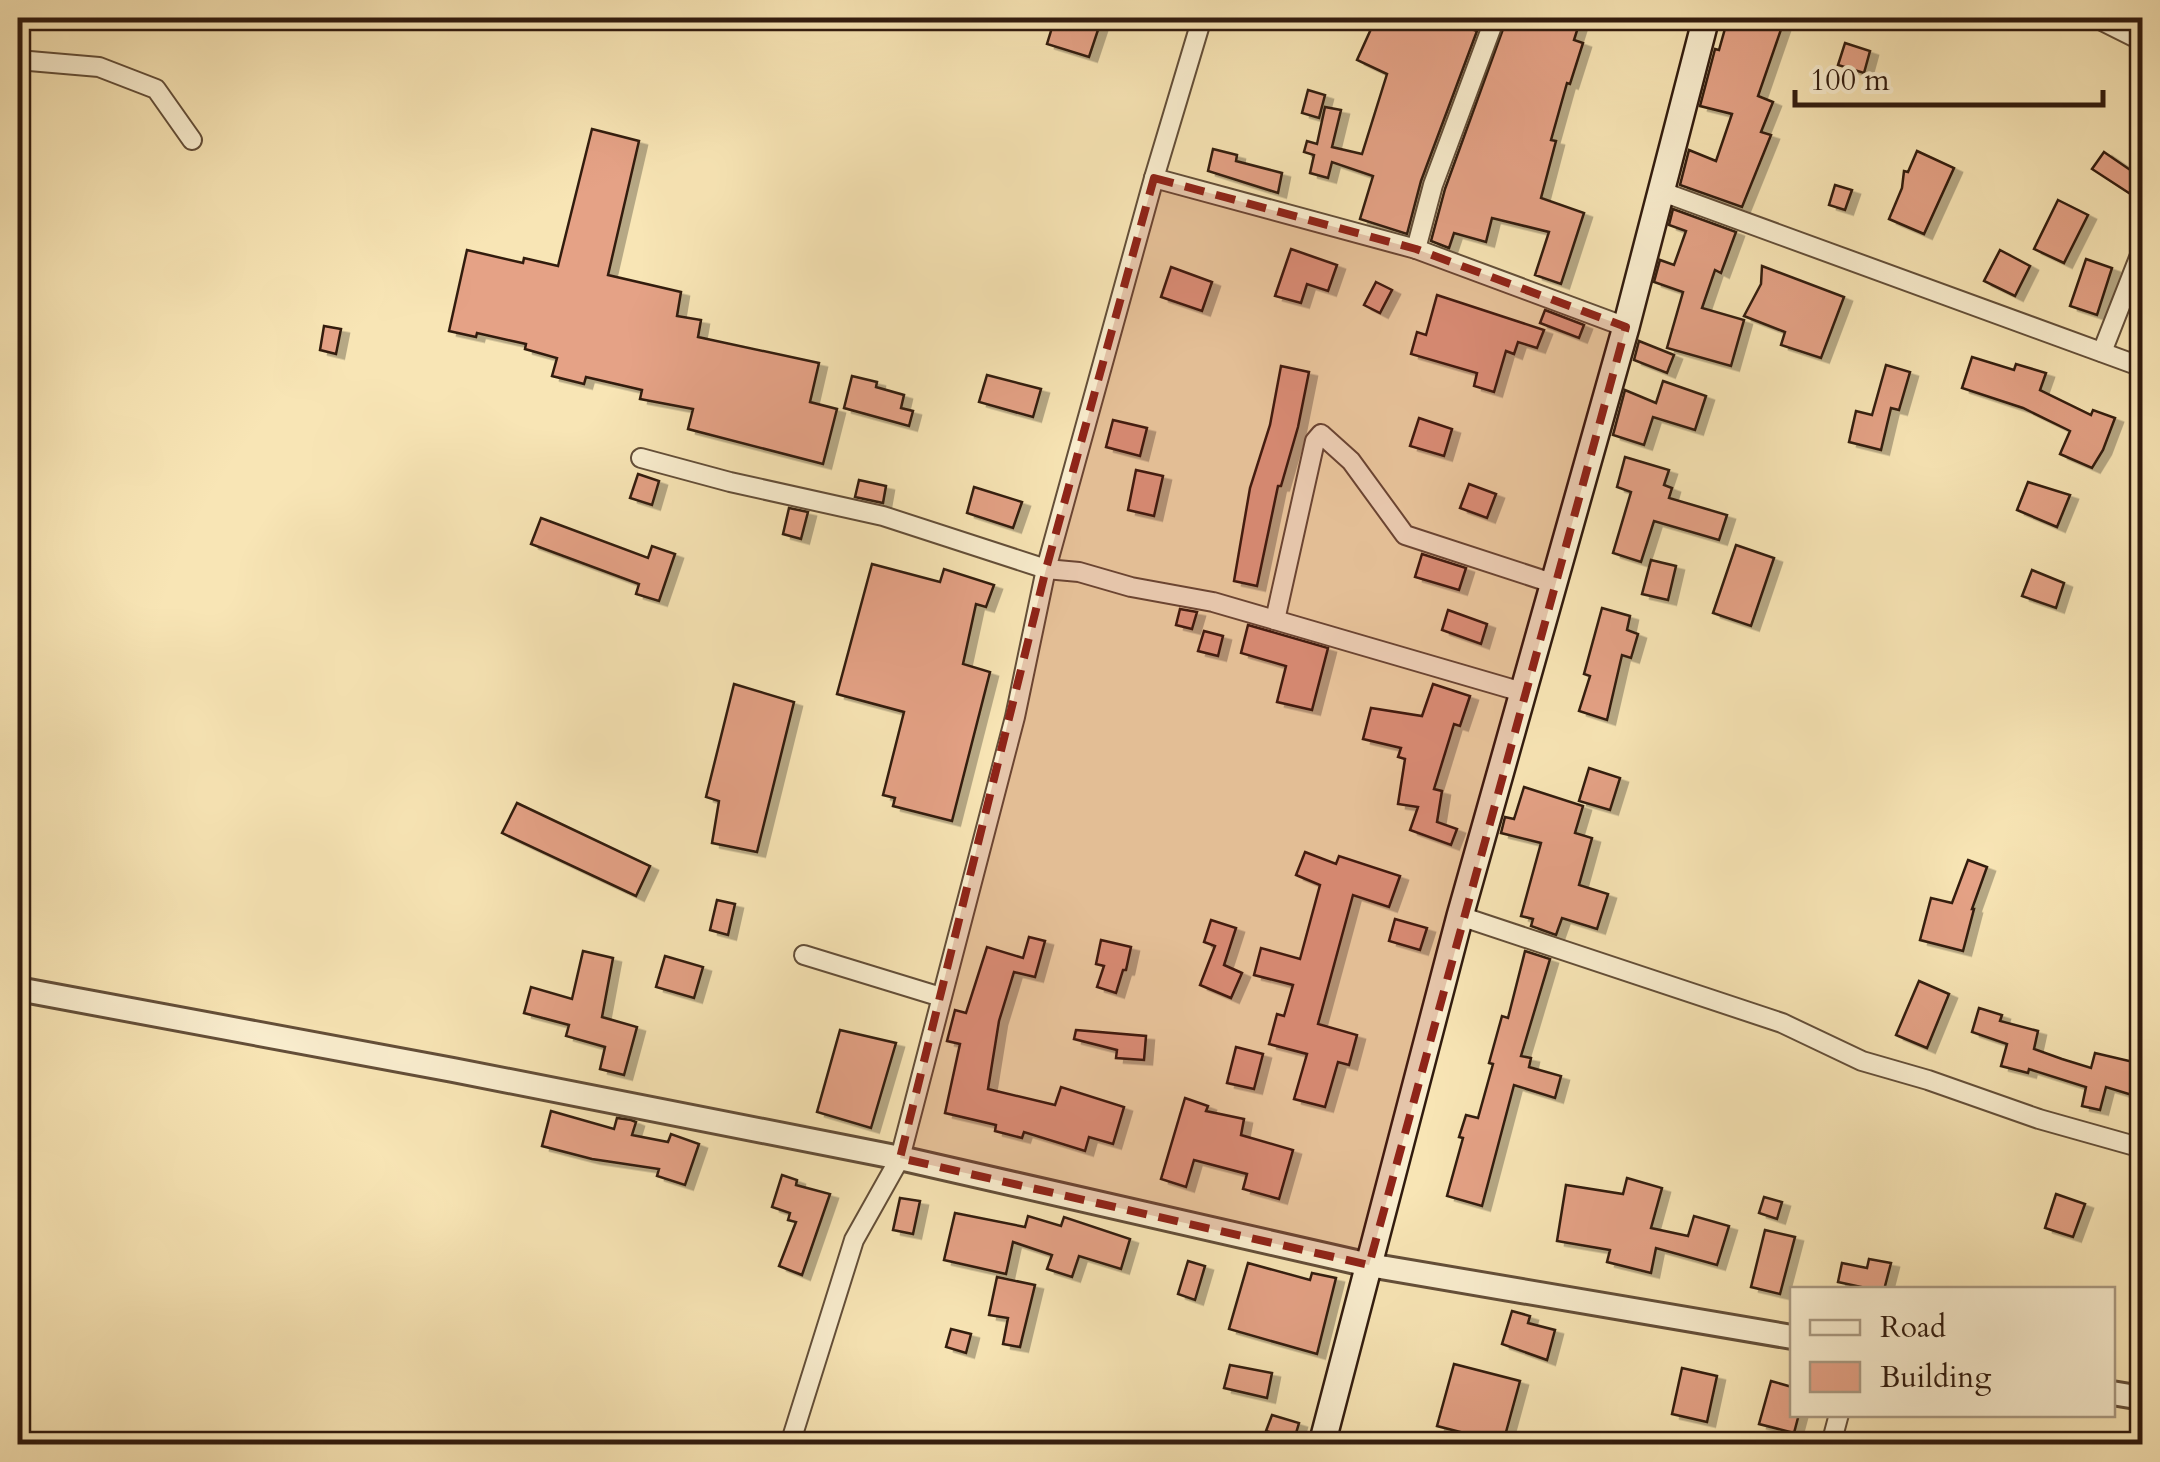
<svg xmlns="http://www.w3.org/2000/svg" width="2160" height="1462" viewBox="0 0 2160 1462" font-family="Cardo,serif">
	<style>
		.building { fill: #e5a286; stroke: #311b0e; stroke-width: 2.5; filter: url(#shadow) }
		.lines { fill: none; stroke-linecap: round; stroke-linejoin: round }
		.minor-casing { stroke: #634e38; stroke-width: 22 }
		.tertiary-casing { stroke: #634e38; stroke-width: 28 }
		.secondary-casing { stroke: #311b0e; stroke-width: 30 }
		.minor { stroke: #faeecf; stroke-width: 18 }
		.tertiary { stroke: #faeecf; stroke-width: 22 }
		.secondary { stroke: #faeecf; stroke-width: 25 }
		.marked { fill: #8f2418; fill-opacity: 0.2; stroke: #8f2418; stroke-width: 8; stroke-dasharray: 20 12; stroke-linejoin: round }
	</style>
	<defs>
		<filter id="shadow"><feDropShadow dx="8" dy="4.5" stdDeviation="0" flood-color="#0004"/></filter>
	</defs>
	<rect width="100%" height="100%" fill="#f8e5b5"/>
	<filter id="stains"><feTurbulence type="fractalNoise" baseFrequency=".002" numOctaves="4"/><feColorMatrix values="0 0 0 0 .2 0 0 0 0 .09 0 0 0 0 .02 0 0 0 .5 -.17"/></filter>
	<radialGradient id="worn" r=".72"><stop offset=".6" stop-color="#630" stop-opacity="0"/><stop offset="1" stop-color="#630" stop-opacity=".3"/></radialGradient>
	<g class="building">
		<polygon points="1055,18 1102,18 1089,57 1047,44"/>
		<polygon points="1376,18 1441,18 1477,31 1421,181 1407,234 1360,219 1373,176 1332,162 1328,178 1310,173 1314,155 1304,152 1307,141 1317,144 1325,107 1341,110 1332,147 1362,154 1387,74 1357,60"/>
		<polygon points="1507,18 1581,18 1574,40 1583,43 1570,84 1567,83 1551,140 1556,141 1541,198 1584,213 1561,284 1535,275 1549,232 1492,218 1486,242 1454,233 1449,248 1431,241 1445,189"/>
		<polygon points="1728,18 1785,18 1758,96 1773,102 1761,132 1771,135 1742,207 1680,185 1689,150 1716,161 1732,114 1700,106 1714,53 1715,49 1719,50"/>
		<polygon points="1845,43 1870,51 1864,73 1838,65"/>
		<polygon points="1308,90 1325,95 1319,118 1302,113"/>
		<polygon points="592,129 639,141 608,275 681,292 677,316 701,320 698,337 819,363 810,402 837,409 823,464 688,429 693,409 640,399 642,390 586,377 584,384 552,376 557,358 525,349 526,344 477,333 476,337 449,331 467,250 523,263 524,258 558,266"/>
		<polygon points="1213,149 1237,155 1236,161 1282,173 1278,193 1208,171"/>
		<polygon points="1917,151 1954,168 1924,234 1889,219 1902,188 1904,171 1908,172"/>
		<polygon points="2104,152 2142,178 2132,195 2092,169"/>
		<polygon points="1835,185 1852,190 1845,210 1829,205"/>
		<polygon points="2058,200 2088,215 2064,263 2034,249"/>
		<polygon points="1673,209 1736,232 1721,273 1715,270 1702,308 1744,320 1731,366 1667,348 1683,292 1654,282 1660,260 1674,265 1686,231 1669,225"/>
		<polygon points="1291,249 1337,265 1328,291 1307,284 1301,303 1275,296"/>
		<polygon points="2000,250 2030,266 2015,296 1984,281"/>
		<polygon points="2086,259 2112,268 2097,315 2070,306"/>
		<polygon points="1762,266 1844,297 1821,358 1781,345 1785,332 1744,316 1761,284"/>
		<polygon points="1171,267 1212,282 1202,311 1161,297"/>
		<polygon points="1376,282 1392,290 1380,313 1364,305"/>
		<polygon points="1437,295 1544,330 1537,348 1518,342 1514,354 1506,351 1494,392 1474,386 1477,373 1411,354 1417,332 1426,335"/>
		<polygon points="1545,310 1584,325 1579,338 1540,323"/>
		<polygon points="324,326 341,329 336,354 320,350"/>
		<polygon points="1639,341 1674,355 1667,373 1634,360"/>
		<polygon points="1972,357 2014,370 2016,364 2046,373 2040,390 2091,415 2093,410 2115,418 2103,450 2092,468 2060,454 2070,431 2023,408 1962,388"/>
		<polygon points="1886,365 1910,372 1899,410 1891,408 1881,450 1849,442 1856,411 1872,415"/>
		<polygon points="1281,366 1309,372 1298,427 1281,486 1278,486 1257,586 1234,581 1250,488 1270,425"/>
		<polygon points="987,375 1041,389 1033,417 979,402"/>
		<polygon points="852,376 877,382 876,387 904,395 901,408 913,411 909,426 844,408"/>
		<polygon points="1663,381 1706,396 1695,430 1653,417 1644,445 1613,435 1625,390 1656,403"/>
		<polygon points="1419,418 1452,429 1444,456 1410,446"/>
		<polygon points="1113,420 1147,428 1140,456 1106,447"/>
		<polygon points="1625,457 1669,470 1664,485 1672,488 1669,498 1727,515 1719,540 1654,521 1641,562 1613,553 1631,492 1617,487"/>
		<polygon points="1136,470 1163,476 1154,516 1128,510"/>
		<polygon points="638,474 659,481 652,505 630,498"/>
		<polygon points="859,480 886,486 883,503 855,497"/>
		<polygon points="2028,482 2070,495 2057,527 2017,510"/>
		<polygon points="1469,484 1496,494 1487,518 1460,508"/>
		<polygon points="974,487 1022,502 1013,528 967,513"/>
		<polygon points="789,508 808,512 801,539 783,534"/>
		<polygon points="541,518 648,558 652,546 675,554 659,601 636,594 639,584 531,544"/>
		<polygon points="1736,545 1774,558 1751,626 1713,613"/>
		<polygon points="1422,554 1466,568 1459,590 1415,577"/>
		<polygon points="1651,560 1676,566 1668,600 1642,594"/>
		<polygon points="872,564 940,582 944,569 994,585 986,607 976,604 963,664 990,672 952,821 893,806 895,798 883,795 904,712 837,694"/>
		<polygon points="2032,570 2064,583 2056,608 2022,596"/>
		<polygon points="1602,608 1630,616 1627,630 1638,634 1631,658 1622,655 1607,720 1579,711 1590,676 1584,674"/>
		<polygon points="1180,609 1197,612 1192,629 1176,625"/>
		<polygon points="1448,610 1487,624 1481,644 1442,630"/>
		<polygon points="1248,625 1328,648 1312,710 1277,702 1286,666 1241,653"/>
		<polygon points="1204,631 1223,636 1218,656 1198,651"/>
		<polygon points="734,684 794,702 757,852 712,843 719,801 706,797"/>
		<polygon points="1433,684 1470,696 1460,726 1454,724 1434,789 1442,791 1437,822 1457,829 1451,845 1410,830 1418,807 1398,804 1405,759 1398,757 1401,748 1363,739 1371,708 1422,716"/>
		<polygon points="1589,768 1620,778 1610,810 1579,801"/>
		<polygon points="1524,787 1583,806 1575,833 1592,838 1579,885 1608,894 1597,929 1562,918 1556,935 1531,926 1533,919 1521,916 1541,843 1501,833 1505,817 1514,819"/>
		<polygon points="517,803 650,866 636,896 502,833"/>
		<polygon points="1305,852 1336,864 1339,856 1400,876 1389,907 1353,895 1318,1024 1357,1035 1349,1065 1338,1062 1325,1107 1294,1099 1307,1054 1269,1044 1277,1014 1284,1016 1293,985 1254,975 1261,948 1300,959 1320,885 1296,875"/>
		<polygon points="1968,860 1987,867 1972,909 1974,909 1963,951 1920,940 1931,898 1952,903"/>
		<polygon points="717,900 735,904 728,935 710,930"/>
		<polygon points="1395,919 1427,928 1420,950 1389,941"/>
		<polygon points="1211,920 1236,928 1224,965 1242,973 1231,998 1200,985 1215,946 1204,942"/>
		<polygon points="1029,937 1045,941 1035,977 1014,972 999,1021 988,1089 1055,1105 1061,1087 1124,1107 1113,1144 1089,1137 1085,1151 1024,1132 1022,1138 995,1131 996,1125 945,1113 960,1044 947,1041 955,1010 966,1013 987,947 1023,958"/>
		<polygon points="1101,940 1131,947 1126,970 1123,970 1116,993 1097,987 1104,966 1096,964"/>
		<polygon points="583,951 613,958 602,1017 637,1027 624,1075 600,1069 605,1047 566,1036 569,1025 524,1013 531,987 572,999"/>
		<polygon points="1525,951 1550,959 1521,1056 1531,1058 1529,1067 1561,1076 1555,1098 1514,1085 1482,1206 1447,1196 1463,1138 1459,1137 1466,1115 1478,1118 1493,1064 1489,1063 1502,1016 1508,1018"/>
		<polygon points="665,956 703,967 694,998 656,987"/>
		<polygon points="1919,981 1949,994 1927,1048 1896,1035"/>
		<polygon points="1979,1008 2002,1015 2000,1021 2038,1031 2034,1049 2062,1059 2091,1068 2095,1053 2142,1064 2142,1098 2106,1087 2100,1110 2082,1106 2086,1087 2029,1069 2028,1073 2001,1066 2007,1044 1972,1032"/>
		<polygon points="840,1030 896,1043 871,1128 817,1112"/>
		<polygon points="1076,1030 1146,1036 1144,1060 1116,1058 1117,1050 1074,1039"/>
		<polygon points="1236,1047 1263,1054 1254,1089 1227,1083"/>
		<polygon points="1185,1098 1208,1106 1206,1111 1244,1119 1241,1135 1293,1150 1279,1199 1243,1189 1247,1174 1194,1160 1186,1187 1161,1179"/>
		<polygon points="551,1111 614,1129 617,1118 631,1120 636,1122 632,1135 668,1142 671,1134 699,1144 685,1185 657,1176 659,1169 592,1159 542,1146"/>
		<polygon points="782,1175 797,1180 796,1185 830,1194 802,1275 779,1266 796,1222 788,1220 790,1213 772,1207"/>
		<polygon points="1627,1178 1662,1188 1651,1228 1688,1236 1694,1216 1729,1226 1717,1265 1656,1248 1651,1273 1607,1262 1610,1250 1557,1241 1566,1185 1623,1194"/>
		<polygon points="2056,1194 2085,1204 2073,1237 2045,1228"/>
		<polygon points="1764,1197 1782,1202 1777,1219 1759,1213"/>
		<polygon points="900,1198 920,1201 913,1234 893,1230"/>
		<polygon points="955,1213 1025,1227 1028,1216 1061,1226 1064,1217 1130,1239 1121,1269 1079,1256 1072,1277 1047,1269 1052,1255 1013,1242 1006,1274 944,1260"/>
		<polygon points="1765,1230 1795,1237 1780,1294 1751,1287"/>
		<polygon points="1869,1259 1891,1263 1884,1290 1860,1290 1861,1287 1838,1282 1842,1263 1867,1268"/>
		<polygon points="1188,1261 1205,1266 1195,1300 1178,1294"/>
		<polygon points="1248,1263 1310,1280 1312,1273 1336,1278 1317,1354 1229,1329"/>
		<polygon points="997,1277 1035,1285 1020,1347 1003,1344 1008,1318 989,1315"/>
		<polygon points="1512,1311 1530,1316 1528,1323 1555,1330 1547,1360 1502,1344"/>
		<polygon points="951,1329 971,1334 966,1353 946,1347"/>
		<polygon points="1454,1364 1520,1381 1503,1443 1437,1426"/>
		<polygon points="1230,1365 1272,1373 1267,1398 1224,1388"/>
		<polygon points="1682,1368 1717,1376 1707,1422 1672,1414"/>
		<polygon points="1771,1381 1792,1387 1792,1414 1799,1414 1794,1433 1759,1424"/>
		<polygon points="1272,1415 1299,1423 1294,1440 1266,1431"/>
	</g>
	<g class="lines">
		<defs>
			<g id="minor">
				<polyline points="2096,18 2142,41"/>
				<polyline points="18,60 99,67 156,89 192,140"/>
				<polyline points="1154,178 1416,249 1626,327"/>
				<polyline points="1660,191 2142,367"/>
				<polyline points="1416,249 1433,185 1495,18"/>
				<polyline points="2102,352 2142,250"/>
				<polyline points="641,458 730,482 883,516 1046,569 1079,572 1131,587 1213,602 1275,620 1315,441 1321,434 1351,461 1405,535 1552,583"/>
				<polyline points="1275,620 1522,692"/>
				<polyline points="1460,916 1782,1023 1862,1061 1928,1080 2039,1119 2142,1148"/>
				<polyline points="804,955 941,997"/>
				<polyline points="790,1444 854,1240 900,1158 1015,717 1046,569 1154,178 1202,18"/>
				<polyline points="1831,1444 1839,1414"/>
			</g>
			<g id="tertiary">
				<polyline points="18,989 453,1070 900,1158 1369,1265 1792,1337"/>
				<polyline points="2112,1393 2142,1398"/>
			</g>
			<polyline id="secondary" points="1322,1444 1460,916 1626,327 1706,18"/>
		</defs>
		<use href="#minor" class="minor-casing"/>
		<use href="#tertiary" class="tertiary-casing"/>
		<use href="#secondary" class="secondary-casing"/>
		<use href="#minor" class="minor"/>
		<use href="#tertiary" class="tertiary"/>
		<use href="#secondary" class="secondary"/>
	</g>
	<path class="marked" d="M1154 178 1416 249 1626 327 1369 1265 900 1158 1046 569Z"/>
	<rect width="2160" height="1462" fill="none" stroke="#f8e5b5" stroke-width="60"/>
	<rect x="20" y="20" width="2120" height="1422" fill="none" stroke="#311b0e" stroke-width="5"/>
	<rect x="30" y="30" width="2100" height="1402" fill="none" stroke="#311b0e" stroke-width="2.5"/>
	<rect x="1790" y="1287" width="325" height="130" fill="#faeecf" stroke="#aa9a82" stroke-width="2.5"/>
	<rect x="1810" y="1320" width="50" height="15" fill="#faeecf" stroke="#aa9a82" stroke-width="2.5"/>
	<text x="1880" y="1337" font-size="30" fill="#311b0e">Road</text>
	<rect x="1810" y="1362" width="50" height="30" fill="#e5a286" stroke="#aa9a82" stroke-width="2.5"/>
	<text x="1880" y="1387" font-size="30" fill="#311b0e">Building</text>
	<path d="M1795 90v15h308v-15" fill="none" stroke="#311b0e" stroke-width="5"/>
	<text x="1810" y="90" font-size="30" fill="#311b0e" stroke="#faeecf" stroke-width="8" paint-order="stroke">100 m</text>
	<rect width="100%" height="100%" filter="url(#stains)"/>
	<rect width="100%" height="100%" fill="url(#worn)"/>
</svg>
